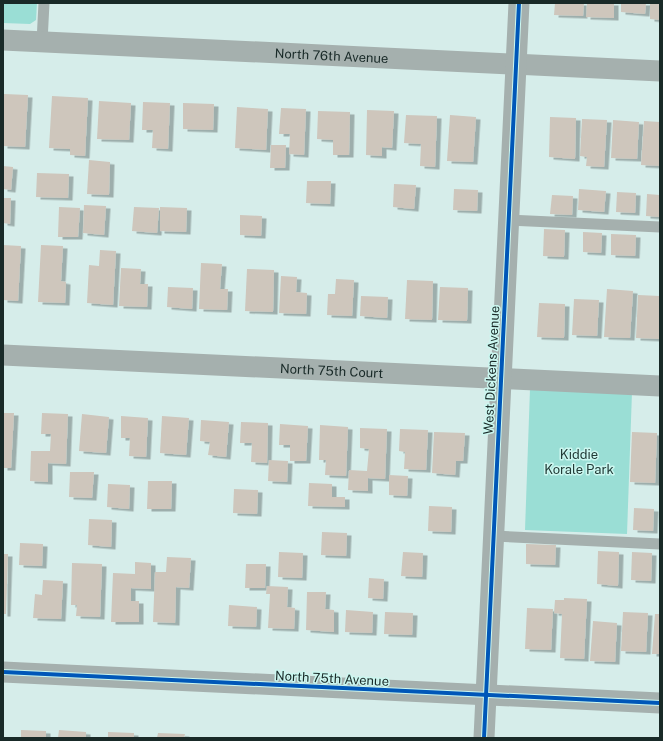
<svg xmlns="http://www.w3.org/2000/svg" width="663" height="741" viewBox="0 0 663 741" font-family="'Public Sans',sans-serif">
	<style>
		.green { fill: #9aded5 }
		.building { fill: #cec6bc; filter: url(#shadow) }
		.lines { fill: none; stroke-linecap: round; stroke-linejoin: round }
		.service { stroke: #a5b0ae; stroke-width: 11 }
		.minor { stroke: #a5b0ae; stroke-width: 21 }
		.cycleway-casing { stroke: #ccf7f0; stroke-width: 6 }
		.cycleway { stroke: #0057b8; stroke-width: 4 }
		.labels { text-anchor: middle; stroke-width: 3; stroke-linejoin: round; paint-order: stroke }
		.street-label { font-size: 13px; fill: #192a28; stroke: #ccf7f0 }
		.park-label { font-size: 13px; fill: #223b37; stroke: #ccf7f0 }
	</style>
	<defs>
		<filter id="shadow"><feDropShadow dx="4.5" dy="2.5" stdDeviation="0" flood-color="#0004"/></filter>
	</defs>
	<rect width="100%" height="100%" fill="#d6edea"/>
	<g class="green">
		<polygon points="3,3 37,3 36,20 30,24 3,23"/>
		<polygon points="530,389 632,392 627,534 525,530"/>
	</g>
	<g class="building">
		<polygon points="555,3 584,3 583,16 554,15"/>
		<polygon points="587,3 614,3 614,18 586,17"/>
		<polygon points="621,3 646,3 645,14 621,12"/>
		<polygon points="650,3 660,3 660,20 650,19"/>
		<polygon points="4,94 28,95 25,147 3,146"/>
		<polygon points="52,96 88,98 85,156 70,155 70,149 49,148"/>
		<polygon points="99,101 131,103 129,140 97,139"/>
		<polygon points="143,102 170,103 168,149 152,148 153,130 142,130"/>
		<polygon points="183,103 214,104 213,130 183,129"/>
		<polygon points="237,107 268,109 266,150 235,148"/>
		<polygon points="281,108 306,109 304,155 289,154 290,134 279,134"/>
		<polygon points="367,110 394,111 392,148 382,147 382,156 366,155"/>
		<polygon points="318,111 350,112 349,155 333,155 333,140 317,139"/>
		<polygon points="406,115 437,116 435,167 420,166 421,144 404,143"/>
		<polygon points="450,115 476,117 473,162 447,161"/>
		<polygon points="550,117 576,118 575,159 549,157"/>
		<polygon points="582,119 607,120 604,167 586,166 587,157 580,156"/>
		<polygon points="613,120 639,122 637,159 611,158"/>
		<polygon points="644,121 660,122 660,166 641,165"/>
		<polygon points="271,145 286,145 285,168 270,168"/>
		<polygon points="89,160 110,162 109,195 87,194"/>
		<polygon points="3,166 13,167 11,190 3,189"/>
		<polygon points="37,173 69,174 68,198 36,197"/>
		<polygon points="307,181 331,181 330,204 306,203"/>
		<polygon points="394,184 416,185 414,209 393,207"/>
		<polygon points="454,189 478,190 477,211 453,210"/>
		<polygon points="579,189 606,191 604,212 578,210"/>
		<polygon points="617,192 636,193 635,213 616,212"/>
		<polygon points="647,194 660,195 660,217 646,216"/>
		<polygon points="552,195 573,196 572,215 550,214"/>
		<polygon points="3,198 11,198 10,224 3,223"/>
		<polygon points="84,205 106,206 104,235 83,233"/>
		<polygon points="59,207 80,208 78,237 58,237"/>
		<polygon points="134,207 159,208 157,233 132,231"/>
		<polygon points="160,207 187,208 186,232 160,231"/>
		<polygon points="240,215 262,216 261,236 240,235"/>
		<polygon points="544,229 565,230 564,257 543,256"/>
		<polygon points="583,232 602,233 601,253 583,252"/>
		<polygon points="611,234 636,235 635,256 611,255"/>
		<polygon points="3,245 21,246 18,301 3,300"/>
		<polygon points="41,245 63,246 61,281 66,282 65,303 38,302"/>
		<polygon points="100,250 116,251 113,305 87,303 89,265 99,266"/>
		<polygon points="201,263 222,264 220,289 228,289 227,310 199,309"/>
		<polygon points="121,268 141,269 140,284 148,284 147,307 119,306"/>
		<polygon points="247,269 274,270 273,312 245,311"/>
		<polygon points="281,276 297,277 296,292 307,293 306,314 279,313"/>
		<polygon points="336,279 354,280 352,316 327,315 328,294 335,294"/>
		<polygon points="407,280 433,281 432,320 405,319"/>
		<polygon points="168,287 193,288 192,309 167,307"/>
		<polygon points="440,287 468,288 467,321 438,320"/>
		<polygon points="607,289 633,291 630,338 604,337"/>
		<polygon points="638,295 660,296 660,339 636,338"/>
		<polygon points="361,296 388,297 387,318 360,316"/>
		<polygon points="574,299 599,300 597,336 572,335"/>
		<polygon points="539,303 565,304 564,338 537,337"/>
		<polygon points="3,413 14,413 11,468 3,468"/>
		<polygon points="42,413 68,414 66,464 48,463 48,482 30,481 31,451 50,451 51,434 41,434"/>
		<polygon points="82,414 109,417 106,453 79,451"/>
		<polygon points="121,416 148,418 146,457 129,456 130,438 121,438"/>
		<polygon points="162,416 189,418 186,455 160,453"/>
		<polygon points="201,420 229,422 226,457 208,455 210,442 200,441"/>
		<polygon points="241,422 268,423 267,463 251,462 252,443 240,443"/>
		<polygon points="280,424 308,426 306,461 290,461 290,445 279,445"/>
		<polygon points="320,425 348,427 346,476 325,475 326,460 319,460"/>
		<polygon points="360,428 387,429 385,479 368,478 368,491 348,490 349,470 367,471 369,449 360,448"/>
		<polygon points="400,429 428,430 426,470 404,469 405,452 399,451"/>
		<polygon points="434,432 465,433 463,461 456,461 455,475 432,473"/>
		<polygon points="632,432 657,433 655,483 630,482"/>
		<polygon points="269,460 288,461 287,482 268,481"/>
		<polygon points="70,472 94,472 92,498 69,497"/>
		<polygon points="389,475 408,476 407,496 389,495"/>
		<polygon points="148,481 172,481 171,509 147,509"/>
		<polygon points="309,483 332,484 332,497 345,497 345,507 308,506"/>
		<polygon points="108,484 130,485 129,509 107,507"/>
		<polygon points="234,489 258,490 257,514 233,513"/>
		<polygon points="429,506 452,507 451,532 428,531"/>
		<polygon points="634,508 654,509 653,531 633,530"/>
		<polygon points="89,519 112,520 111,547 88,545"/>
		<polygon points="322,532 347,533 346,556 321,555"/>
		<polygon points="20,543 43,544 42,566 19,565"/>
		<polygon points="526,544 556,545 555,565 526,564"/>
		<polygon points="598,551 619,552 618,586 597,584"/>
		<polygon points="279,552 303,553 302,578 278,577"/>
		<polygon points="403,552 423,553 422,577 401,576"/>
		<polygon points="632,552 652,553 651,581 631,580"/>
		<polygon points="3,554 8,554 6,614 3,614"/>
		<polygon points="167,557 191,558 189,588 176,587 175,623 153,622 155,572 166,572"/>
		<polygon points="135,562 151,563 151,589 131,588 131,601 139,601 139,622 111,622 113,573 135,574"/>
		<polygon points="72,563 102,564 100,617 76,616 77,605 71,605"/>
		<polygon points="246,564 266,564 265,588 245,588"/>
		<polygon points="369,578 384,579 383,599 368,598"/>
		<polygon points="43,580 63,581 61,619 33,618 35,594 42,595"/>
		<polygon points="267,586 288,587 287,607 295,608 294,629 268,628 270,594 266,594"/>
		<polygon points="307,592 326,592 325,609 334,610 334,632 306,630"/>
		<polygon points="564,598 587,599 584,659 560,658 562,614 554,613 555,600 564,600"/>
		<polygon points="229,605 257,607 256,627 228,626"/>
		<polygon points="527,608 553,609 551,650 525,649"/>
		<polygon points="346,610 373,612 372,633 345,632"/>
		<polygon points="385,612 413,613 412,635 384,634"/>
		<polygon points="623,612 648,613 646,652 621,651"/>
		<polygon points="655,614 660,614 660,654 652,654"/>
		<polygon points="593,621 617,623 615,662 590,661"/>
		<polygon points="21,730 46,731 46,738 21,738"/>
		<polygon points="59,730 86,732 86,738 58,738"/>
		<polygon points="108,732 134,733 134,738 108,738"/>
		<polygon points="158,733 185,734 184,738 157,738"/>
	</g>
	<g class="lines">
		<g class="service">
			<polyline points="42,42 44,3"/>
			<polyline points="508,220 660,227"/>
			<polyline points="494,536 660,544"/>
		</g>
		<g class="minor">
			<path id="s1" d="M3 40 660 71"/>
			<path id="s2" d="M3 355 660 386"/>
			<polyline points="3,672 660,703"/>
			<polyline points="484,738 519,3"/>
		</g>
		<defs>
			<g id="cycleway">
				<polyline points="3,672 660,703"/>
				<polyline points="484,738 519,3"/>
			</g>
		</defs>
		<use href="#cycleway" class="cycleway-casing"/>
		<use href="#cycleway" class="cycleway"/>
	</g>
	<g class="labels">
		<g class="street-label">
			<text dy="5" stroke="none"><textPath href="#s1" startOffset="329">North 76th Avenue</textPath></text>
			<text transform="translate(491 370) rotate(-87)" y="5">West Dickens Avenue</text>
			<text dy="5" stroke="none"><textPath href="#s2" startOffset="329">North 75th Court</textPath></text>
			<text transform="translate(332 678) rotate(3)" y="5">North 75th Avenue</text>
		</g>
		<g class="park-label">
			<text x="579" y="459">Kiddie<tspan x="579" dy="15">Korale Park</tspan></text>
		</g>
	</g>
	<rect width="663" height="741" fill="none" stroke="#192a28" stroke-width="8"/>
</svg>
